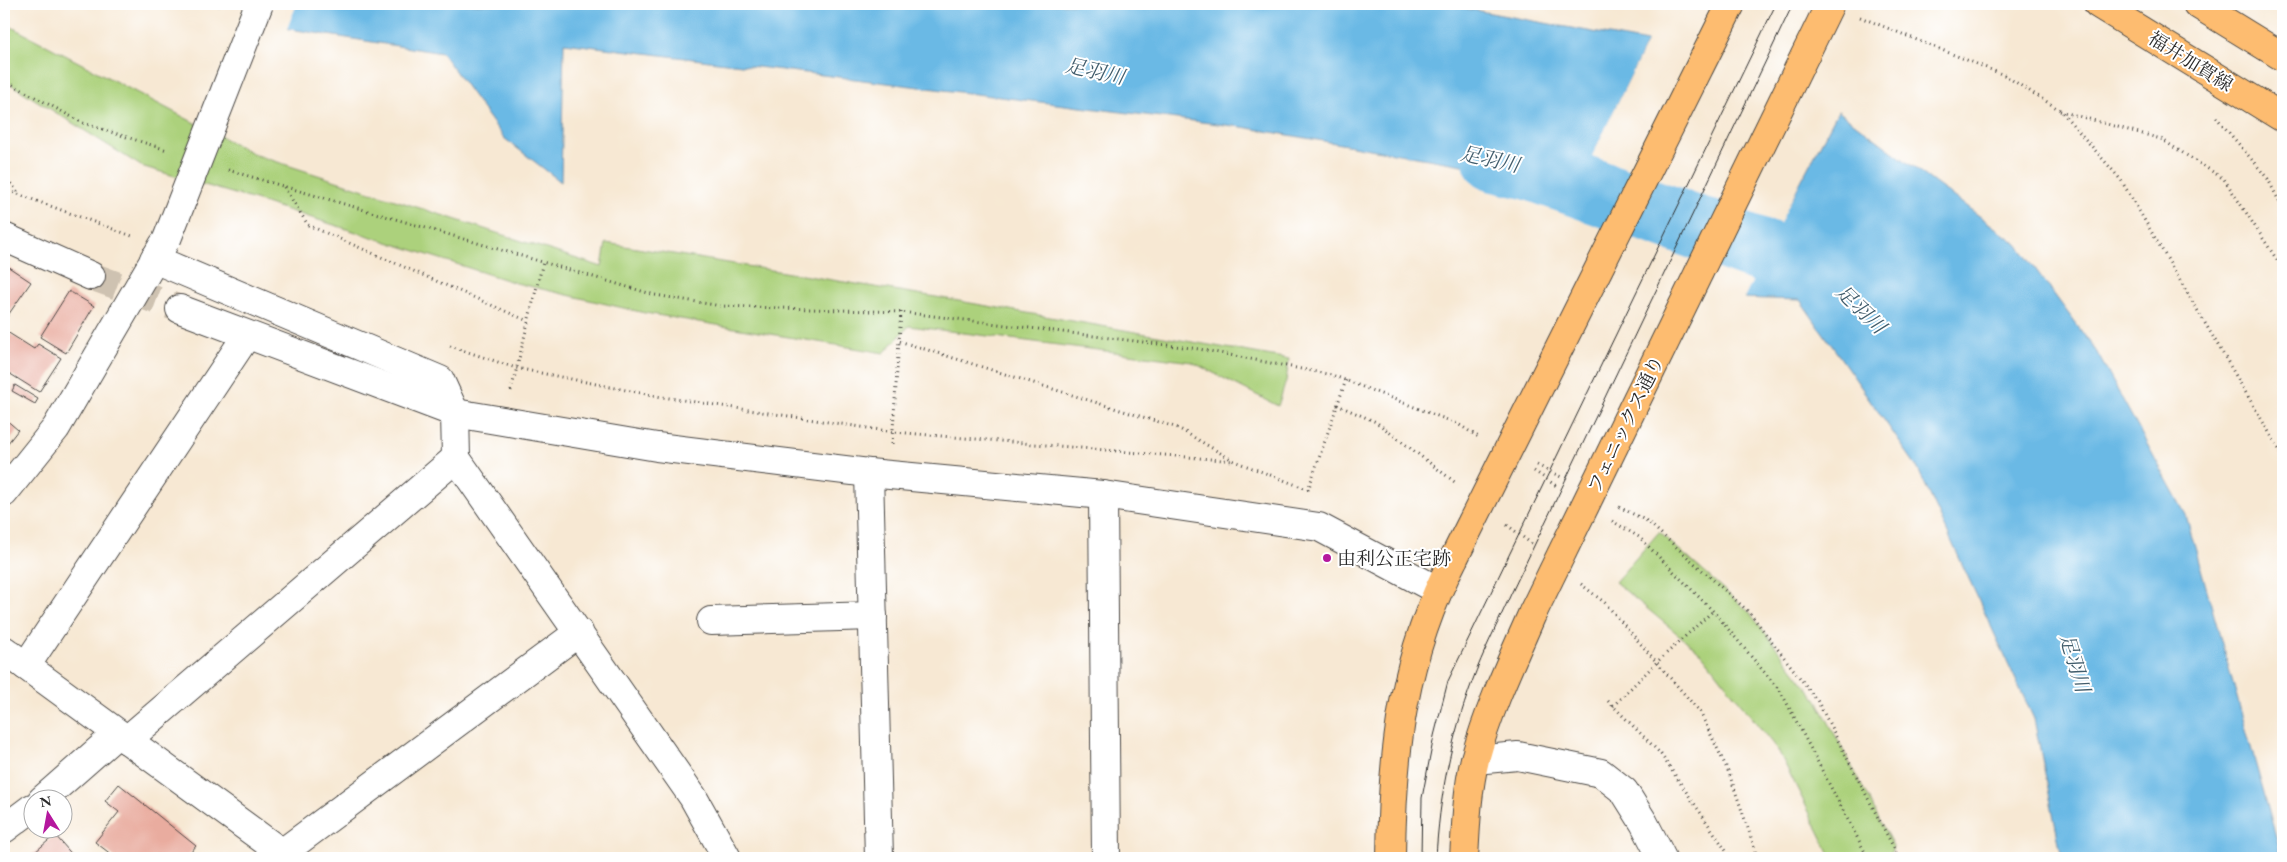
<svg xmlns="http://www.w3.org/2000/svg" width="2287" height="862" viewBox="0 0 2287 862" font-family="'EB Garamond','Noto Serif JP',serif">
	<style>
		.green { fill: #acd17b; stroke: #6c7e53 }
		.water { fill: #6bb9e5; stroke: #4b7288 }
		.pier { fill: #f7e8d3 }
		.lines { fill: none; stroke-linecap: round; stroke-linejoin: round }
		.river { stroke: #6bb9e5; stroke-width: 64 }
		.building { fill: #e9ac9f }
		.minor-tunnel { stroke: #cec2b1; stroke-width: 28; stroke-dasharray: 28 14; stroke-linecap: butt }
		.minor-casing { stroke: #4a4744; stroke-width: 30 }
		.major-casing { stroke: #4a4744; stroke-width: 30 }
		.path { stroke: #4a4744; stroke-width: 3; stroke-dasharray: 1 4; stroke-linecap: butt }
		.minor { stroke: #fff; stroke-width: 28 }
		.major { stroke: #fdbc6f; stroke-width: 28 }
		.tram { stroke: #2b2b2b; stroke-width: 1 }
		.minor-bridge-casing { stroke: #4a4744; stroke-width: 30; stroke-linecap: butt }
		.major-bridge-casing { stroke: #4a4744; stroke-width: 30; stroke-linecap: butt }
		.minor-bridge { stroke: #fff; stroke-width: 28 }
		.major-bridge { stroke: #fdbc6f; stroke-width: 28 }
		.poi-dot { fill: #b5179e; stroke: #fff; stroke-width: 2 }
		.labels { text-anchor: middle; stroke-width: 4; stroke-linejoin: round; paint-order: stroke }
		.street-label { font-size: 19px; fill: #2b2b2b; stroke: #fff }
		.poi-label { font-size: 19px; fill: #2b2b2b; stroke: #fff; text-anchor: start }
		.water-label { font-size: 20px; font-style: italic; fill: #415d6c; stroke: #fff }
	</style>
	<rect width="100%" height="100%" fill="#fff"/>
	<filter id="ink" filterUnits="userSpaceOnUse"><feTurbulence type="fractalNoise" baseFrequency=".02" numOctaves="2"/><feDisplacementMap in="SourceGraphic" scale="10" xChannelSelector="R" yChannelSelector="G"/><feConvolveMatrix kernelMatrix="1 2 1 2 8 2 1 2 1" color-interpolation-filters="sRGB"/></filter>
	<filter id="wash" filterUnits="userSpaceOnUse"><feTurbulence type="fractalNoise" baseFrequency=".0096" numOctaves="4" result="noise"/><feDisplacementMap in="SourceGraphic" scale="20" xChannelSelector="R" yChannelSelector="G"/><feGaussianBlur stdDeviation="1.12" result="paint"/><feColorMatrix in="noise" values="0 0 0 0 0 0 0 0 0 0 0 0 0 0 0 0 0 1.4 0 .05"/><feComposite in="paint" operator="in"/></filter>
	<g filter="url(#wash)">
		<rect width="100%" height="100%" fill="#f7e8d3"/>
		<g class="green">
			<polygon points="4,23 256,155 602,267 606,243 936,297 1289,359 1286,381 1278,406 1192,362 909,326 884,353 645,313 516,283 265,203 141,166 4,80"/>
			<polygon points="1659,532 1749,612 1817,700 1893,846 1890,858 1832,858 1779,752 1702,654 1615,582"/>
		</g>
		<g class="water">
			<polygon points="210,4 1442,4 1647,42 1579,185 1242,127 564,43 561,182 504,138 442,53 258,24"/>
			<polygon points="1838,111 2017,244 2096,351 2186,515 2282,858 2062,858 2034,719 1917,467 1800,300 1739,298"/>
		</g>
		<g class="pier">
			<polygon points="222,4 297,4 286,31 257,27 220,11"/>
			<polygon points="1648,40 1649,43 1581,186 1577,187"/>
			<polygon points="1817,146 1743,301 1737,300 1736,297"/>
		</g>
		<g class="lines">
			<polyline class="river" points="1495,160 1530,168 1824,273 1841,289"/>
		</g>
		<g id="blocks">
			<g class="building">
				<polygon points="4,264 31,282 4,321"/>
				<polygon points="69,291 94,306 66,353 40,337"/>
				<polygon points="4,330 34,349 38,344 61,358 39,392 4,370"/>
				<polygon points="4,381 9,384 4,393"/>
				<polygon points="15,385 38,399 35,404 12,391"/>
				<polygon points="4,418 18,430 4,448"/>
				<polygon points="119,784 196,846 186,858 116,858 95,842 119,812 105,801"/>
				<polygon points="55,835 75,858 28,858"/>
			</g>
		</g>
	</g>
	<g filter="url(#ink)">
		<use href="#blocks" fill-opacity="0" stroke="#4a4744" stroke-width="1"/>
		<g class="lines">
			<polyline class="minor-tunnel" points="91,276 180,309"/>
			<defs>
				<g id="minor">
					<polyline points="4,237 91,276"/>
					<polyline points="154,259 440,380 455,413 456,458 693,797 727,858"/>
					<polyline points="180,309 455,413 657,447 869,473 1103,495 1319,527 1437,590"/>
					<polyline points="869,473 879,858"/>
					<polyline points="4,493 56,428 163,245"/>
					<polyline points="1103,495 1106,858"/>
					<polyline points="711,621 873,616"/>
					<polyline points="4,650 282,853 285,858"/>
					<polyline points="26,666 247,335"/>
					<polyline points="127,740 456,458"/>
					<polyline points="1475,760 1518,756 1601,773 1624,791 1644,823 1662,858"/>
					<polyline points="42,800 117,734"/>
					<polyline points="4,829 32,808"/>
					<polyline points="282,853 579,632"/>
				</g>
				<g id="major">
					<polyline points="2098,4 2283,118"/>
					<polyline points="2197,4 2283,57"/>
					<path d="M1391 858C1392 749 1403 656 1454 558"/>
					<path d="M1464 858C1466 825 1467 791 1475 759 1489 708 1512 660 1533 612"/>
				</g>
			</defs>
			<use href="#minor" class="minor-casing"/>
			<use href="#major" class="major-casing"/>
			<g class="path">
				<polyline points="1860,17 2004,75 2060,110 2121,180 2283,456"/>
				<polyline points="4,80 83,123 167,150"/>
				<polyline points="2060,111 2161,139 2224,179 2283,269"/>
				<polyline points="2216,117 2268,179 2283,209"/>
				<polyline points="228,170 655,295 721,306 901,312 1199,349 1332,375 1458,424 1480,438"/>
				<polyline points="4,176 20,194"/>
				<polyline points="284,187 308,225 528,321"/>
				<polyline points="4,189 132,236"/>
				<polyline points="901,312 899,341 1178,428 1234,461 1312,491"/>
				<polyline points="450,346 516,368 656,396 894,432 1234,461"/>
				<polyline points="511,391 543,262"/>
				<polyline points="1337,405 1376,422 1456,483"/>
				<polyline points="892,444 899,341"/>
				<polyline points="1537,465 1563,478"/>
				<polyline points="1534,471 1558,487"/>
				<polyline points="1308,490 1346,380"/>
				<polyline points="1619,507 1647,521 1749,612 1817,700 1899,858"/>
				<polyline points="1612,521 1639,537 1713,611 1781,692 1868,858"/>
				<polyline points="1507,525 1532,544"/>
				<polyline points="1581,584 1605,603 1700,712 1729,773 1755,849 1756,858"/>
				<polyline points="1608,701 1660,753 1731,858"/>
				<polyline points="1613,706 1657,662 1713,611"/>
			</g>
			<use href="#minor" class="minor"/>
			<use href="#major" class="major"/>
			<g class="tram">
				<polyline points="1421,858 1422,798 1434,736 1448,681 1776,4"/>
				<path d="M1436 858C1439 799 1451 738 1472 682 1483 652 1498 623 1511 594L1793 4"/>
			</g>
			<defs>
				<polyline id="minor-bridge" points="167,239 259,4"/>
				<g id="major-bridge">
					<polyline points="1454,558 1731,4"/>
					<polyline points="1533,612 1830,4"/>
				</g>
			</defs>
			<use href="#minor-bridge" class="minor-bridge-casing"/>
			<use href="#major-bridge" class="major-bridge-casing"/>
			<use href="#minor-bridge" class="minor-bridge"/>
			<use href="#major-bridge" class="major-bridge"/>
		</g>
	</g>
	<circle class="poi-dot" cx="1327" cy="558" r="5"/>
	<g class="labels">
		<g class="street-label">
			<text transform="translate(2191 61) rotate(32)" y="7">福井加賀線</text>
			<text transform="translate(1625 424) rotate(-64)" y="7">フェニックス通り</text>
		</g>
		<g class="poi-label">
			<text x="1337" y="565">由利公正宅跡</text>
		</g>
		<g class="water-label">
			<text transform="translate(1095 71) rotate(12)" y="7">足羽川</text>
			<text transform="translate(1490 159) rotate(12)" y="7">足羽川</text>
			<text transform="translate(1861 309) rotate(44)" y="7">足羽川</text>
			<text transform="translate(2075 663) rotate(73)" y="7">足羽川</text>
		</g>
	</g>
	<rect width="2287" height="862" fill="none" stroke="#fff" stroke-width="20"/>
	<g transform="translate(48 814) rotate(349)"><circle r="24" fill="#ffffff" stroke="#aaaaaa"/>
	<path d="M0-4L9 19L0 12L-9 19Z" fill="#b5179e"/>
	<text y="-8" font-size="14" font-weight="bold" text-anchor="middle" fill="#2b2b2b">N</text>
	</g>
</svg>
